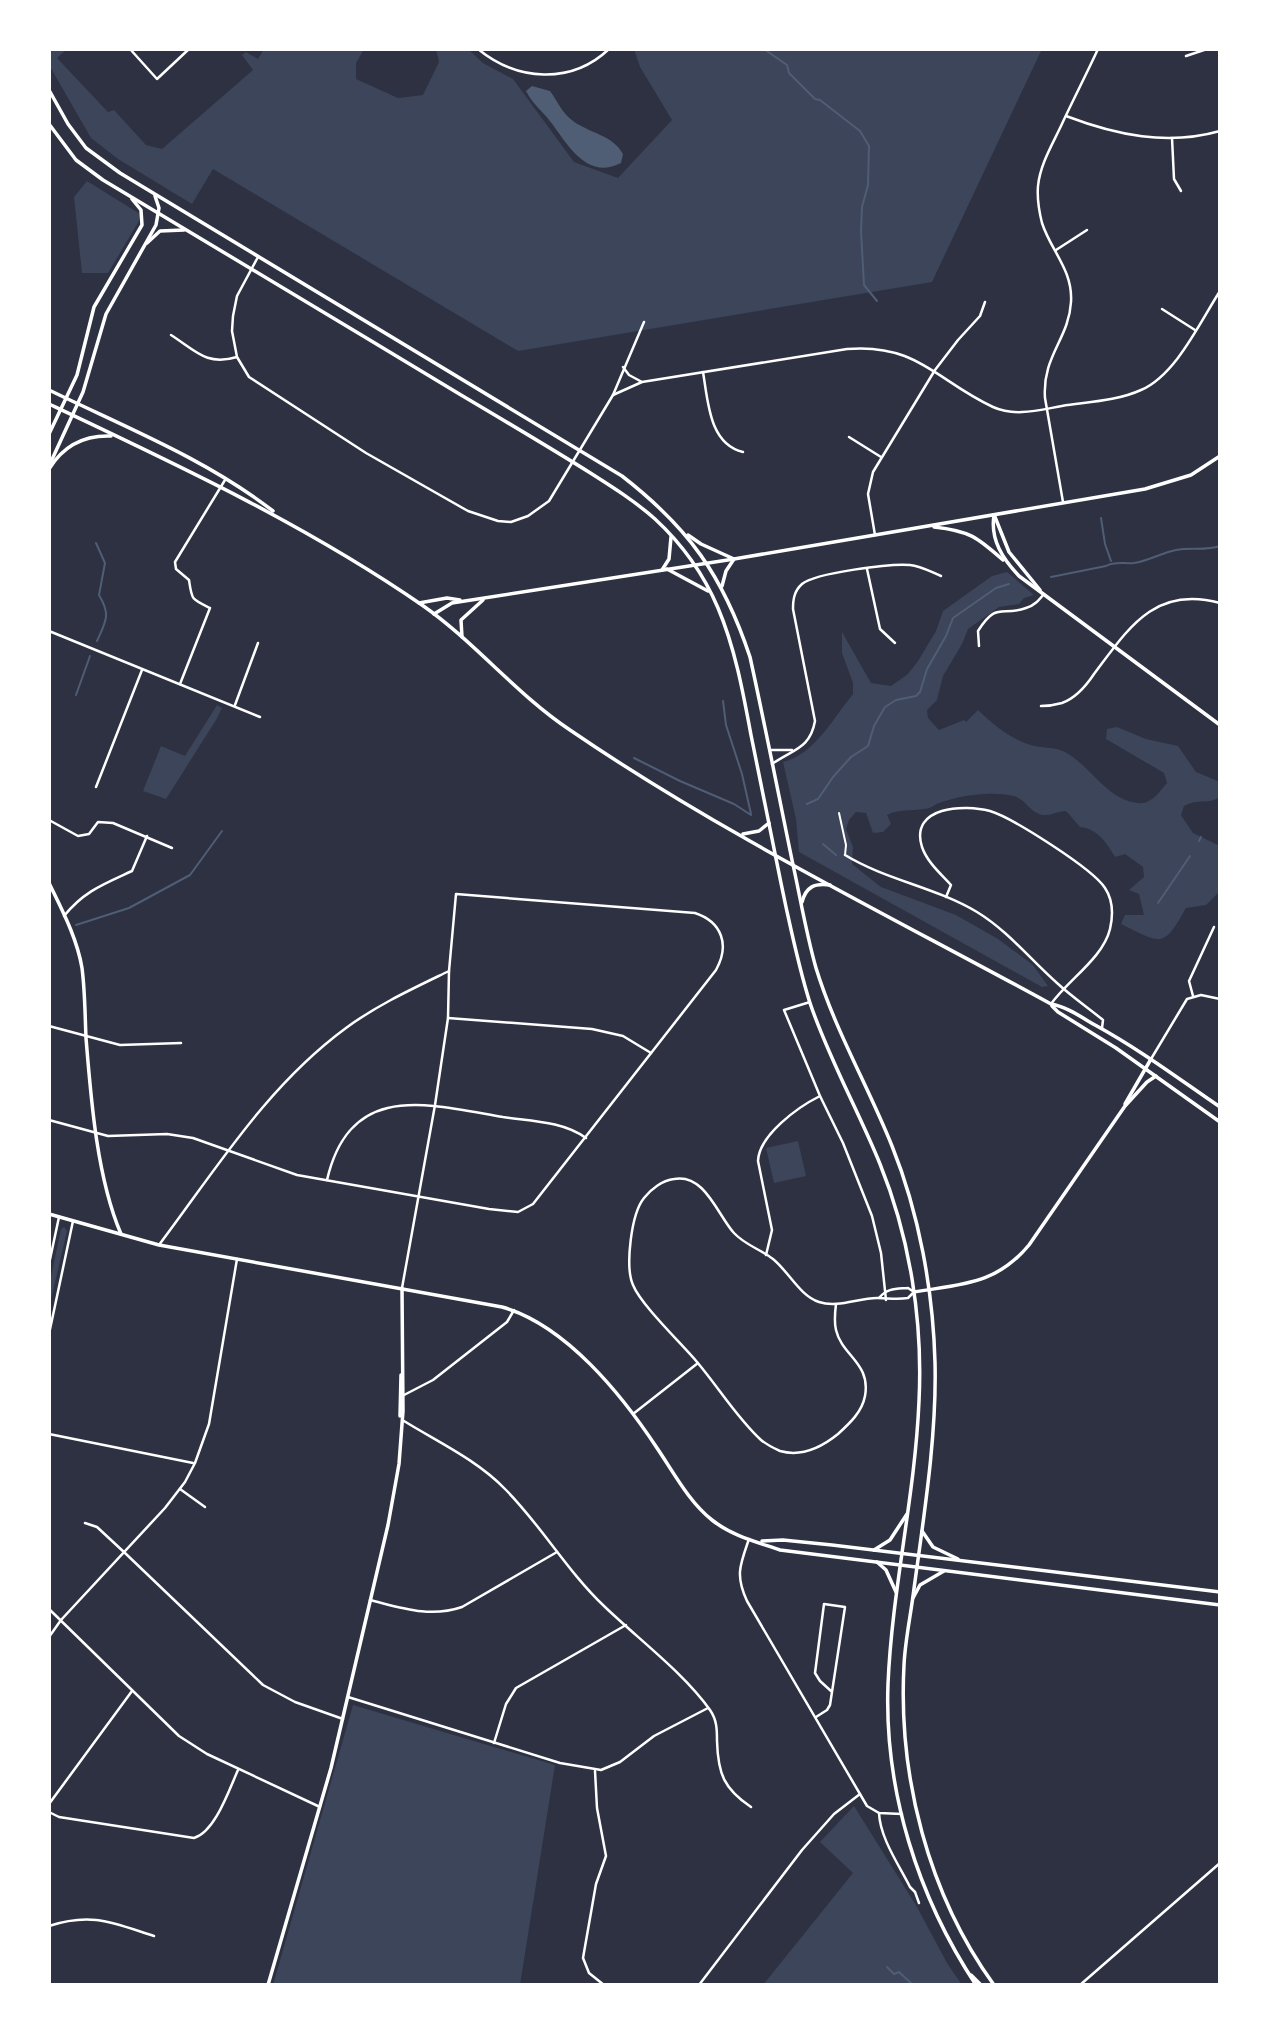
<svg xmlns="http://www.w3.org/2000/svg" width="1269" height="2034" viewBox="0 0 1269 2034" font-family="Merriweather,serif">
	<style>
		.green { fill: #3c4559 }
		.water { fill: #4f5d75 }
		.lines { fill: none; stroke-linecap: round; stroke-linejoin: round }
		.stream { stroke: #4f5d75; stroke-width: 2 }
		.service { stroke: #fff; stroke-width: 2 }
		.minor { stroke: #fff; stroke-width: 2.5 }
		.tertiary { stroke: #fff; stroke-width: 3.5 }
		.secondary { stroke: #fff; stroke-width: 3.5 }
	</style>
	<rect width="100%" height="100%" fill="#2d3142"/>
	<g class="green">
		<polygon points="49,49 67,49 57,58 108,112 114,110 146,145 162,149 253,70 242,55 246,52 258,59 264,49 364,49 356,63 356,79 398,98 423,95 439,62 436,49 468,49 483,63 513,79 574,162 618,178 672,120 640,67 634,49 1042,49 932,282 518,351 213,169 192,204 118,159 91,138 49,65"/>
		<polygon points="87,181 140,214 139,221 108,273 82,273 74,197"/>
		<path d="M1007 572 1034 595 1024 598 1019 604 999 607 968 629 962 644 943 676 937 700 927 710 928 718 939 730 964 720 966 722 978 710C995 726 1009 738 1031 745 1041 748 1054 747 1063 751 1090 764 1106 800 1138 803 1151 805 1160 791 1167 783L1164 773 1106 739 1107 729 1117 727 1146 739 1178 746 1196 772 1220 782V797C1208 805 1198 798 1184 806L1181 815 1193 833 1220 846V891L1206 905 1186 908C1163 949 1162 944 1121 924L1125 915H1144L1139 894 1129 890 1144 877 1143 867 1125 854 1115 857C1106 842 1098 829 1080 827L1066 811C1058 811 1052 815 1046 815 1032 816 1026 799 1014 796 990 791 962 795 939 803 934 805 930 809 924 809 911 811 899 809 887 815L891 824 883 832 873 833 866 813 856 812 849 820 846 829 853 847 852 864 881 887 956 915 998 939 1033 965 1048 986 1042 987 799 852 796 819 783 762C815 754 833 718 853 694V683L842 653V632L871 683 891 686 908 674 918 661 936 631 943 611 992 576Z"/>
		<polygon points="217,705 222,708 216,720 166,799 143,791 161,746 185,756"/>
		<polygon points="798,1141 806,1176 774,1183 766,1148"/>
		<polygon points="64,1227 67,1231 49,1308 49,1286 61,1229"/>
		<polygon points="353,1705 555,1765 520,1985 273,1985"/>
		<polygon points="854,1806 917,1907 947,1963 962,1985 763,1985 853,1873 820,1842"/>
	</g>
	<path class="water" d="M532 86 550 91C558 102 562 113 573 121 589 133 613 135 623 154L621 163C588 180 569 147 553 125 544 112 533 105 526 91Z"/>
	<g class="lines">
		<g class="stream">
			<polyline points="764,49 787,65 789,73 815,99 820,100 860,131 869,146 868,185 862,207 861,231 864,285 877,301"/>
			<polyline points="1101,518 1105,544 1111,561"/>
			<path d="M96 543 105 563 99 595C111 615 106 621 97 641"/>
			<path d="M1051 577 1106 566C1115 561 1124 564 1134 563 1148 561 1161 553 1176 550 1191 547 1206 551 1220 546"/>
			<polyline points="76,695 90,656"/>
			<polyline points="723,701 726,725 742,774 751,814"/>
			<polyline points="634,758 680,781 734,804 751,815"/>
			<polyline points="807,804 818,799 833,777 851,757 868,746 874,726 885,707 896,700 916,696 920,692 927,669 946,636 953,618 996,588 1009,584"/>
			<polyline points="1199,841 1201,837"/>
			<polyline points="823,844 836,855"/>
			<polyline points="1158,903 1190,856"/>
			<polyline points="76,925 129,908 190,875 222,831"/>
			<polyline points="887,1967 894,1974 899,1972 913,1985"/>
		</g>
		<polyline class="service" points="839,813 846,845 845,855"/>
		<g class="minor">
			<polyline points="130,49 157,79 189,49"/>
			<path d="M478 49C517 81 571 85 609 49"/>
			<polyline points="1186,56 1207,49"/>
			<path d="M1066 116C1116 135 1167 146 1220 131"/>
			<polyline points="1172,138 1174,179 1181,191"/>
			<polyline points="1056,250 1087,230"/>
			<polyline points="258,257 237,296 233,316 232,331 237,357 249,377 366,453 468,511 498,521 511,522 528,516 549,501 613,395 644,322"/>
			<polyline points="1162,309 1195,330"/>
			<path d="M171 335C196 351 206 366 237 357"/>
			<polyline points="623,367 629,375 642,382"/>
			<path d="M703 372C708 401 709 444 743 452"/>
			<path d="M613 395 642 382 847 349C917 343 937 381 993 407 1015 417 1039 410 1062 406 1087 402 1117 401 1141 390 1176 375 1200 322 1220 291"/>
			<polyline points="849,437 881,457"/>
			<path d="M1063 502 1045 398C1042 356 1069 339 1071 302 1073 270 1051 251 1042 223 1039 211 1037 198 1038 186 1040 165 1052 145 1061 126 1073 100 1086 75 1098 49"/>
			<polyline points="875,535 868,494 873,472 935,370 958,340 980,316 985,302"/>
			<polyline points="867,569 880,629 895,643"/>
			<polyline points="49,631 260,717"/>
			<path d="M979 646 978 631C997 601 1001 617 1026 608 1034 606 1039 600 1044 594"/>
			<path d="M180 684 210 608C191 599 192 600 189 580L176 569 175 562 225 480"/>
			<polyline points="235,705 258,643"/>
			<path d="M1041 706C1048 706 1055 705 1062 703 1076 698 1086 686 1094 674 1128 629 1154 585 1220 603"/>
			<polyline points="771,750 792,750"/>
			<path d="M772 764C793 749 810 749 815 721L793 609C793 600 794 591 802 584 815 573 892 563 910 565 921 566 931 572 941 576"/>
			<polyline points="96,787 142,670"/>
			<polyline points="49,820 78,836 89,834 98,822 113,823 172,848"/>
			<path d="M845 855C886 880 935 887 977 912 1008 931 1030 959 1057 983 1071 996 1087 1007 1103 1020L1102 1028"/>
			<path d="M946 897 951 885C941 874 927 862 922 847 909 806 965 804 990 811 1013 818 1093 869 1105 888 1113 900 1113 916 1110 929 1103 958 1068 980 1051 1004"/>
			<path d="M64 916C84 891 104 884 132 871L147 836"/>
			<polyline points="1193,996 1189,981 1214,927"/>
			<polyline points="810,1002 784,1010 820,1096 843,1143 872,1216 881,1253 886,1300"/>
			<polyline points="448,1018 592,1029 623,1036 651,1053"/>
			<polyline points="49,1026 120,1045 181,1043"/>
			<polyline points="1151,1059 1187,999 1201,995 1220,999"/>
			<path d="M49 1120 108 1136 167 1134 193 1138 297 1175 489 1209 518 1212 533 1204 716 970C730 945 722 922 695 913L456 894 449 971 448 1018 435 1105 402 1288"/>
			<path d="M327 1180C350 1081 427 1104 503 1117 530 1121 563 1121 586 1138"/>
			<path d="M159 1245C217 1168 267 1086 346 1028 377 1005 414 988 449 971"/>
			<path d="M766 1255 772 1230 758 1161C759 1135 798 1107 820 1096"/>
			<polyline points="49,1264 59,1217"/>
			<path d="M836 1304C835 1312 834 1322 836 1330 842 1356 871 1363 865 1396 862 1412 850 1423 838 1434 822 1447 801 1457 780 1451 773 1448 766 1444 761 1440 737 1418 719 1388 697 1362 682 1344 641 1305 633 1285 625 1267 631 1214 644 1198 651 1189 663 1180 674 1179 705 1173 718 1216 734 1233 745 1245 760 1249 773 1259 789 1272 800 1296 819 1302 838 1308 858 1298 877 1298 888 1298 896 1300 908 1298L914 1292 908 1288C896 1289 887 1288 879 1298"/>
			<polyline points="49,1334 73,1221"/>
			<polyline points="404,1395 433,1380 507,1322 514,1310"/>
			<polyline points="633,1414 698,1363"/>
			<path d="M404 1421C438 1442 477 1460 505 1489 541 1525 567 1571 604 1606 637 1638 684 1673 710 1710 717 1720 717 1730 717 1741 718 1774 724 1789 751 1807"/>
			<polyline points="49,1434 193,1463"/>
			<polyline points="180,1489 205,1507"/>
			<polyline points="85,1523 97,1527 125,1553 263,1685 295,1702 343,1719"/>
			<path d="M749 1539C740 1565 735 1575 747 1601L867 1806 879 1813 902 1814"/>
			<path d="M370 1600C402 1608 430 1618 462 1607L557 1552"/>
			<polyline points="49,1609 179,1736 207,1754 320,1807"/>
			<polyline points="49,1637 61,1620 165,1508 185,1482 195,1463 209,1424 237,1259"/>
			<polyline points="348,1697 560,1763 601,1770 620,1762 654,1736 708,1708"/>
			<polyline points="816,1717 827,1710 830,1705 845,1607 824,1604 815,1673 820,1681 831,1691"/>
			<polyline points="494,1743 506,1704 516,1688 626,1625"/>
			<polyline points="595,1771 597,1808 606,1856 596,1884 583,1958 589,1973 604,1985"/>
			<polyline points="49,1804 132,1691"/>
			<path d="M49 1812 59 1817 194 1838C215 1832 229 1790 238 1770"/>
			<path d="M879 1813C880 1838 899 1865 910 1887L915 1892 919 1903"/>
			<path d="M49 1926C92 1912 113 1923 154 1936"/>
			<polyline points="699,1985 802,1850 834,1814 860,1794"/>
			<polyline points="1080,1985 1220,1863"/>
		</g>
		<g class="tertiary">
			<path d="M994 515C990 540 1003 559 1019 576L1220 725"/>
			<polyline points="995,517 1009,552 1040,590"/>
			<path d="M934 527C970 531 977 537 1003 560"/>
			<polyline points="419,603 447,598 460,600"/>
			<polyline points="434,614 452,603 734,559 1145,489 1191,475 1220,456"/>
			<polyline points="462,637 461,620 483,600"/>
			<path d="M49 883C62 910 77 938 82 968 85 991 85 1015 86 1038 91 1100 97 1178 121 1234"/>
			<polyline points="1125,1104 1151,1059"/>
			<path d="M49 1214 159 1245 502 1307C566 1325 622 1395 657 1448 674 1473 689 1502 712 1520 732 1536 757 1542 780 1550L1220 1605"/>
			<path d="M914 1292C961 1284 996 1285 1029 1245L1125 1106 1147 1082 1156 1076"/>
			<polyline points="400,1416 401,1375"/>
			<polyline points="762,1541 783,1540 832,1545 1220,1592"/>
			<polyline points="268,1985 331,1768 388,1525 399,1464 403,1411 402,1288"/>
		</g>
		<g class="secondary">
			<path d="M49 90 68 124 86 148 120 173 622 476C689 528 723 576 750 657 765 725 778 792 792 860 800 896 806 933 816 968 835 1030 868 1086 892 1146 919 1213 933 1290 935 1362 937 1438 923 1521 913 1596 910 1619 905 1642 904 1665 898 1776 928 1894 994 1985"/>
			<path d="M49 124 76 160 103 180C223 252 342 323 461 395 505 421 549 447 592 474 614 488 636 502 655 519 681 543 704 575 718 608 735 648 743 692 751 735 763 793 774 850 786 907 793 939 800 972 810 1003 829 1059 858 1110 880 1164 910 1238 923 1321 919 1401 915 1496 892 1589 888 1684 884 1791 918 1897 976 1985"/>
			<polyline points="147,243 160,231 184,230"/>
			<path d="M49 390C125 427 206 459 273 511"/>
			<path d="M49 404C176 464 306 525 422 605 475 642 516 694 570 730 722 834 890 916 1051 1004 1067 1007 1081 1017 1095 1025 1139 1049 1179 1079 1220 1107"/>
			<polyline points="49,434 77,375 94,307 142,225 141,210 132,199"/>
			<polyline points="49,466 83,392 106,314 156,225 159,208 155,196"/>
			<path d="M49 469C63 446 84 435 111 436"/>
			<polyline points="688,535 701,544 734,559 726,571 722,586"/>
			<polyline points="667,569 708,591"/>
			<polyline points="662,570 669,559 671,537"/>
			<polyline points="743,834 759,831 769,823"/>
			<path d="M802 902C806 887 814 883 830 885"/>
			<polyline points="1052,1006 1058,1012 1116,1048 1220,1122"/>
			<polyline points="922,1531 933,1547 958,1559"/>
			<polyline points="874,1550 890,1540 907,1514"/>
			<polyline points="877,1562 886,1570 896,1592"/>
			<polyline points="913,1598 920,1585 944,1571"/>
			<polyline points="971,1975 981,1985"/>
		</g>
	</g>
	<rect width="1269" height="2034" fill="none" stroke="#ffffff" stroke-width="102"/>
</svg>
